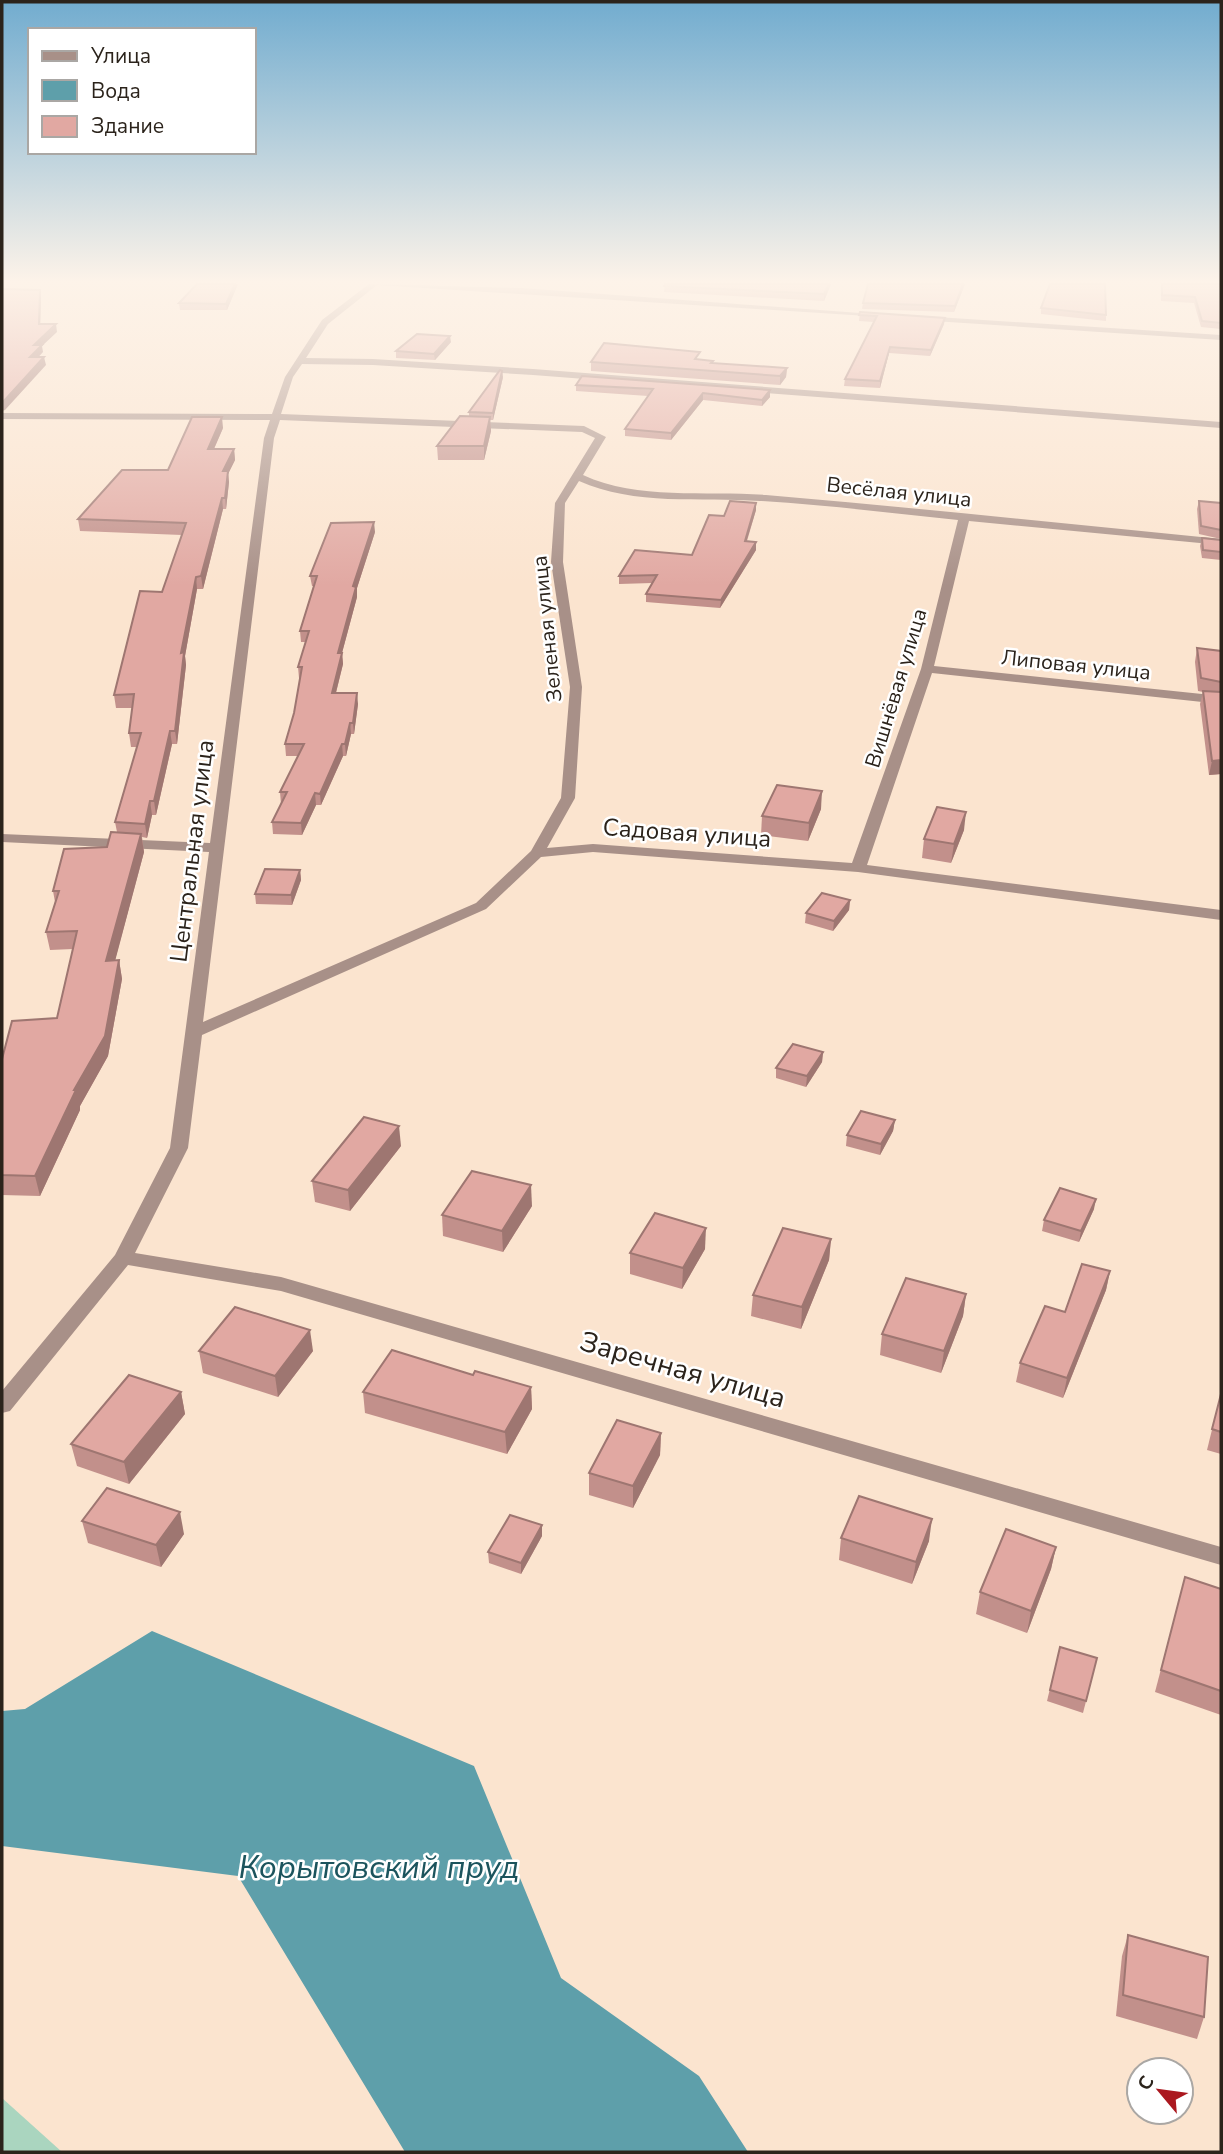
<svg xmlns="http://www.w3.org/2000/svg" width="1223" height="2154" viewBox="0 0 1223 2154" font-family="'Nunito Sans',sans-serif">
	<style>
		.green { fill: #aad5bf }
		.water { fill: #5e9faa }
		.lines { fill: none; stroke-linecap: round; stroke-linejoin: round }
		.street { fill: #a89088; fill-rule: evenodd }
		.wall { fill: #c2908b }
		.shaded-wall { fill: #9e7671 }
		.building { fill: #e1a8a2; stroke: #9e7671; stroke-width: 2 }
		.labels { text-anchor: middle; stroke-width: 5; stroke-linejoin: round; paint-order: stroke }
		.far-street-label { font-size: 21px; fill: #2b231b; stroke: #fff }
		.street-label { font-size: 24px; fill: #2b231b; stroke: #fff }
		.near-street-label { font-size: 28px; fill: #2b231b; stroke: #fff }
		.near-water-label { font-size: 32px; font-style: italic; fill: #1c545d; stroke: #fff }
	</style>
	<rect width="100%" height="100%" fill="#fbe4cf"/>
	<polygon class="green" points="2,2098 62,2152 2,2152"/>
	<polygon class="water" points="152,1631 474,1766 561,1978 699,2076 748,2152 405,2152 238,1876 2,1846 2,1711 25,1709"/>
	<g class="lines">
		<g class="street">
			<path d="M369 284 522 288 887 315 883 317 377 285 328 324 306 358 373 359 533 369 1221 422V428L533 375 373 365 302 364 293 377 281 414 584 426 606 437 583 475C639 501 706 490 766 495 918 508 1070 524 1221 539V545L969 521 934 666 1221 696V704L932 673 867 865 1221 910V920L858 872 593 852 541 857 486 909 202 1035 188 1148 135 1253 281 1277 1221 1547V1565L281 1291 128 1265 10 1411 2 1413V1391L115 1255 170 1148 209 852 2 842V834L210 843 264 438 270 420 2 419V413L272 414 285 377 322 320ZM280 420 582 432 595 438 555 503 551 562 570 687 561 798 531 851 476 903 203 1022 274 438ZM579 481C634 506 701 497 760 501 826 505 892 513 958 520L921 669 852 863 593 844 547 848 575 798 582 687 563 562 565 503Z"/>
			<polygon points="921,316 1221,335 1221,340 918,320"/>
		</g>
	</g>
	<g class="wall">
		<polygon points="238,284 227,310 180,310 179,303"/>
		<polygon points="665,284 831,284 824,301 664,292"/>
		<polygon points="868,284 965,284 954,312 862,309 863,303"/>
		<polygon points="1161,284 1221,284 1221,329 1201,327 1194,303 1161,301"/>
		<polygon points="1041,308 1106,315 1106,321 1041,314"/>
		<polygon points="860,312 944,324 930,356 889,353 880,388 844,386 845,379 874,322 859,321"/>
		<polygon points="451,342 435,360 396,358 396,351"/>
		<polygon points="700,360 713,361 713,363 787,368 786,377 780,385 591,371 591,362"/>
		<polygon points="503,377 493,420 490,420 491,431 484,460 438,460 437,446 469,416 469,412"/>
		<polygon points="576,385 770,397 762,406 703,400 671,440 625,436 625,429 648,396 576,391"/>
		<polygon points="223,428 214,449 234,449 235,460 228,474 229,482 226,509 223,509 203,589 197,589 185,656 186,665 177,744 172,744 156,815 152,815 147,838 142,837 144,852 115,960 119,960 122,979 108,1056 80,1106 80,1110 40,1196 2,1195 2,1059 57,1018 73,949 50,950 46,932 55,902 53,891 107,847 117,832 115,822 137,747 131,747 129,733 132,708 116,708 114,695 162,592 182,535 80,531 78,519 168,470"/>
		<polygon points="1199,501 1221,503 1221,539 1199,534 1197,509"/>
		<polygon points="756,503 756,510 747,541 756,550 720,608 646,602 646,594 652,583 619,584 619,576 692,555 724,516"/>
		<polygon points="375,532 357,588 357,597 342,653 343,664 336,693 358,704 354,734 351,734 346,756 343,756 321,805 316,805 302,835 273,834 272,822 281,804 280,792 298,756 286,756 285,744 294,713 300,678 299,678 298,667 306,642 301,642 300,631 314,586 312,586 310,576"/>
		<polygon points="1202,538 1221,540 1221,560 1202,558 1200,546"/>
		<polygon points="1197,648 1221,651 1221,774 1209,775 1200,704 1203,692 1198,691 1195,662"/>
		<polygon points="821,809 808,841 761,835 762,816"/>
		<polygon points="964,830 951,863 922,858 924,839"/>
		<polygon points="300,870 301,880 292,905 256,904 255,894"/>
		<polygon points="850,900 849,910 833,931 805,923 806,913"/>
		<polygon points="823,1052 822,1062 806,1087 776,1078 776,1068"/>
		<polygon points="895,1120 893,1131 880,1155 846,1146 847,1135"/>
		<polygon points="401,1146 350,1211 315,1202 312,1181"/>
		<polygon points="532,1206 503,1252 443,1236 442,1215"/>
		<polygon points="1094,1209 1079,1242 1042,1231 1044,1220"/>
		<polygon points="831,1239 829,1260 801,1329 751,1316 753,1295"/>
		<polygon points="705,1249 682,1289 630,1274 630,1253"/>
		<polygon points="1110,1271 1106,1290 1063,1398 1016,1382 1020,1363 1065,1312"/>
		<polygon points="966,1294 963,1316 941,1373 880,1355 882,1334"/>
		<polygon points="199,1351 313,1351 278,1397 203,1373"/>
		<polygon points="473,1375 531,1387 532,1409 507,1454 365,1413 363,1392"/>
		<polygon points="181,1392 185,1414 129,1484 77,1466 71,1444"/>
		<polygon points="1221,1393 1221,1454 1207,1450"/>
		<polygon points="661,1433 660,1455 633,1508 589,1495 589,1473"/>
		<polygon points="82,1521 184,1534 161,1567 88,1543"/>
		<polygon points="542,1525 542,1536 521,1574 489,1563 488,1552"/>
		<polygon points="841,1538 929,1541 912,1584 839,1560"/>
		<polygon points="1056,1547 1051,1569 1027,1633 976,1614 980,1592"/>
		<polygon points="1185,1577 1221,1589 1221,1715 1155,1692"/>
		<polygon points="1060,1647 1097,1658 1083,1713 1047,1701"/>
		<polygon points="1128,1935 1204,2017 1197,2039 1116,2016 1122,1956"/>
	</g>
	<g class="shaded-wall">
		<polygon points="235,284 238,284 227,310 226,304"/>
		<polygon points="829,284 831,284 824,301 824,294"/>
		<polygon points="963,284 965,284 954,312 955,306"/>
		<polygon points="40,290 41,297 40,331 39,324"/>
		<polygon points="945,318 944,324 930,356 931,350"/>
		<polygon points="56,324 57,332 42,346 43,352 32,364 30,357 34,345"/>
		<polygon points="450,336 451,342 435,360 434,354"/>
		<polygon points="890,347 889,353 880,388 880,381"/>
		<polygon points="44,357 46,365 5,410 2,411 2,403"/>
		<polygon points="787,368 786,377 780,385 780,376"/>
		<polygon points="502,371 503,377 493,420 493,413"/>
		<polygon points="770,390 770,397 762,406 762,400"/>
		<polygon points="703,393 703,400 671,440 671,433"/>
		<polygon points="222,417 223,428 209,460 208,449"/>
		<polygon points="490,417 491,431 484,460 484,446"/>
		<polygon points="234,449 235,460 228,474 229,482 226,509 223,471"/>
		<polygon points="222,498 223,509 203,589 201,576"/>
		<polygon points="756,503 756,510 744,549 745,541"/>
		<polygon points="374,522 375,532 357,588 357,597 339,664 338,653 353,586"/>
		<polygon points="756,542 756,550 720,608 721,600"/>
		<polygon points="196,577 197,589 185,656 186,665 177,744 175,731 181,653"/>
		<polygon points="342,653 343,664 333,704 332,693"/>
		<polygon points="357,693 358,704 354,734 353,723"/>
		<polygon points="350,723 351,734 346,756 345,744"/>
		<polygon points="170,731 172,744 156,815 154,801"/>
		<polygon points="342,744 343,756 321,805 320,794"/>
		<polygon points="1221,760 1221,774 1209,775 1212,761"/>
		<polygon points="822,791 821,809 808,841 809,823"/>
		<polygon points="315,793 316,805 302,835 301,823"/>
		<polygon points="150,801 152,815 147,838 145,824"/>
		<polygon points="966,812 964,830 951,863 954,844"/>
		<polygon points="141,834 144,852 110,980 106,961"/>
		<polygon points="300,870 301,880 292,905 291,895"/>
		<polygon points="850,900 849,910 833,931 834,921"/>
		<polygon points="119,960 122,979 108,1056 80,1106 80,1110 40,1196 35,1176 74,1090"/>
		<polygon points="823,1052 822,1062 806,1087 807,1076"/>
		<polygon points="895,1120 893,1131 880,1155 881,1144"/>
		<polygon points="399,1126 401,1146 350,1211 348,1190"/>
		<polygon points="531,1185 532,1206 503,1252 502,1231"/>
		<polygon points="1096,1199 1094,1209 1079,1242 1081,1231"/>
		<polygon points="706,1228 705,1249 682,1289 683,1268"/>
		<polygon points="831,1239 829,1260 801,1329 802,1307"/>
		<polygon points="1110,1271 1106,1290 1063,1398 1067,1378"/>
		<polygon points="966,1294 963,1316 941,1373 944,1351"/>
		<polygon points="310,1330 313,1351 278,1397 275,1376"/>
		<polygon points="531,1387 532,1409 507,1454 505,1432"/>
		<polygon points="181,1392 185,1414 129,1484 124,1462"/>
		<polygon points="661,1433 660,1455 633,1508 633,1486"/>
		<polygon points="180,1512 184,1534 161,1567 156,1545"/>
		<polygon points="932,1519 929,1541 912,1584 916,1562"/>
		<polygon points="542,1525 542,1536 521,1574 521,1563"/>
		<polygon points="1056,1547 1051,1569 1027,1633 1031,1611"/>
	</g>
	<g class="building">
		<polygon points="197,284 235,284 226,304 179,303"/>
		<polygon points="665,284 829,284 824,294 664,286"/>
		<polygon points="868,284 963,284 955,306 863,303"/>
		<polygon points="1050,284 1105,284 1106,315 1041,308"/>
		<polygon points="1162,284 1221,284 1221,323 1202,321 1195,297 1162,295"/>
		<polygon points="2,289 40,290 39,324 56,324 34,345 42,345 30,357 44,357 3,402 2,403"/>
		<polygon points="860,312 945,318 931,350 890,347 880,381 845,379 877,316 859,315"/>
		<polygon points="417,334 450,336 434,354 396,351"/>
		<polygon points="604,343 700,352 695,359 713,361 711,363 787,368 780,376 591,362"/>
		<polygon points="500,370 502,371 493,413 469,412"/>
		<polygon points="582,376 770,390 762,400 703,393 671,433 625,429 653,389 576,385"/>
		<polygon points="460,416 490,417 484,446 437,446"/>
		<polygon points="192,417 222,417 208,449 234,449 223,471 228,471 225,498 222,498 201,576 196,577 181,653 184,652 175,731 170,731 154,801 150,801 145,824 115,822 141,733 129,733 134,694 114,695 140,591 162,592 186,523 78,519 122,470 168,470"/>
		<polygon points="730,501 756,503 745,541 756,542 721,600 646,594 657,575 619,576 635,550 692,555 709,515 724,516"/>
		<polygon points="1199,501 1221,503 1221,530 1201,526"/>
		<polygon points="374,522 353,586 356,587 338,653 342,653 332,693 357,693 353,723 350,723 345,744 342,744 320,794 315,793 301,823 272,822 287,792 280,792 304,744 285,744 294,713 302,667 298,667 309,631 300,631 317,576 310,576 331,523"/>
		<polygon points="1202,538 1221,540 1221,552 1203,550"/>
		<polygon points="1197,648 1221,651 1221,682 1201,678"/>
		<polygon points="1203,691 1221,692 1221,760 1212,761"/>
		<polygon points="777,785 822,791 809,823 762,816"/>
		<polygon points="937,807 966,812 954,844 924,839"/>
		<polygon points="111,832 141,834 106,961 119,960 105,1036 74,1090 76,1090 35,1176 2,1175 2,1059 12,1021 57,1018 77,931 46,932 59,891 53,891 64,849 107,847"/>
		<polygon points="265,869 300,870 291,895 255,894"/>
		<polygon points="822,893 850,900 834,921 806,913"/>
		<polygon points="793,1044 823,1052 807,1076 776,1068"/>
		<polygon points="861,1111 895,1120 881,1144 847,1135"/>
		<polygon points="364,1117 399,1126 348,1190 312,1181"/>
		<polygon points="472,1171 531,1185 502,1231 442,1215"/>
		<polygon points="1060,1188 1096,1199 1081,1231 1044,1220"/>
		<polygon points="655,1213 706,1228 683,1268 630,1253"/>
		<polygon points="783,1228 831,1239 802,1307 753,1295"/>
		<polygon points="1082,1264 1110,1271 1067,1378 1020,1363 1045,1306 1065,1312"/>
		<polygon points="906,1278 966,1294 944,1351 882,1334"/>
		<polygon points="235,1307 310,1330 275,1376 199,1351"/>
		<polygon points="392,1350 473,1375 475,1371 531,1387 505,1432 363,1392"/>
		<polygon points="129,1375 181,1392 124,1462 71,1444"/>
		<polygon points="1221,1394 1221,1432 1212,1429"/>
		<polygon points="617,1420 661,1433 633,1486 589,1473"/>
		<polygon points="107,1488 180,1512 156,1545 82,1521"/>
		<polygon points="859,1496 932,1519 916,1562 841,1538"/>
		<polygon points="510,1515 542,1525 521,1563 488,1552"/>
		<polygon points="1006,1529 1056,1547 1031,1611 980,1592"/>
		<polygon points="1185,1577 1221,1589 1221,1691 1161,1670"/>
		<polygon points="1060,1647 1097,1658 1086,1701 1050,1690"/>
		<polygon points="1128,1935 1208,1957 1204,2017 1123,1995"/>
	</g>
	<linearGradient id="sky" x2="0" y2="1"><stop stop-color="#71accf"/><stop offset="0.48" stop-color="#fdf3e9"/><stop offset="1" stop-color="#fdf3e9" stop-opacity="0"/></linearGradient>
	<rect width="1223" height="586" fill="url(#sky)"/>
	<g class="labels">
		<g class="far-street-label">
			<text transform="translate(899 492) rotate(6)" y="7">Весёлая улица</text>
			<text transform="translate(547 629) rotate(-96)" y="7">Зеленая улица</text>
			<text transform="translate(1076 665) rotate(6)" y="7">Липовая улица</text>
			<text transform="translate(896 688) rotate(-73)" y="7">Вишнёвая улица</text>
		</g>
		<g class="street-label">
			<text transform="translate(687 833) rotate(4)" y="8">Садовая улица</text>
			<text transform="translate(192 851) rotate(-83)" y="8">Центральная улица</text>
		</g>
		<g class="near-street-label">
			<text transform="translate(683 1369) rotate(16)" y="10">Заречная улица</text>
		</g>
		<g class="near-water-label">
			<text x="379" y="1878">Корытовский пруд</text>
		</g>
	</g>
	<rect width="1223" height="2154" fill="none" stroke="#2b231b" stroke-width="7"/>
	<rect x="28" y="28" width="228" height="126" fill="#ffffff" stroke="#aaa7a4" stroke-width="2"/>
	<rect x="42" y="51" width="35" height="10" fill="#a89088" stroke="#aaa7a4" stroke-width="2"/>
	<text x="91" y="63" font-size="21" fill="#2b231b">Улица</text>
	<rect x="42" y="80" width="35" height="21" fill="#5e9faa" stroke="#aaa7a4" stroke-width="2"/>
	<text x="91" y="98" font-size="21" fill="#2b231b">Вода</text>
	<rect x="42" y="116" width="35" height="21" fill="#e1a8a2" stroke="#aaa7a4" stroke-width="2"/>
	<text x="91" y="133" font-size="21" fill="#2b231b">Здание</text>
	<g transform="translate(1160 2091) rotate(299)"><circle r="33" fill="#ffffff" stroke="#aaa7a4" stroke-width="2"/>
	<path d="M0-5L12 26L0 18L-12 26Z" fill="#ab181f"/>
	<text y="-10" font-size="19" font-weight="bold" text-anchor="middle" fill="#2b231b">С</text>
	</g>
</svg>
